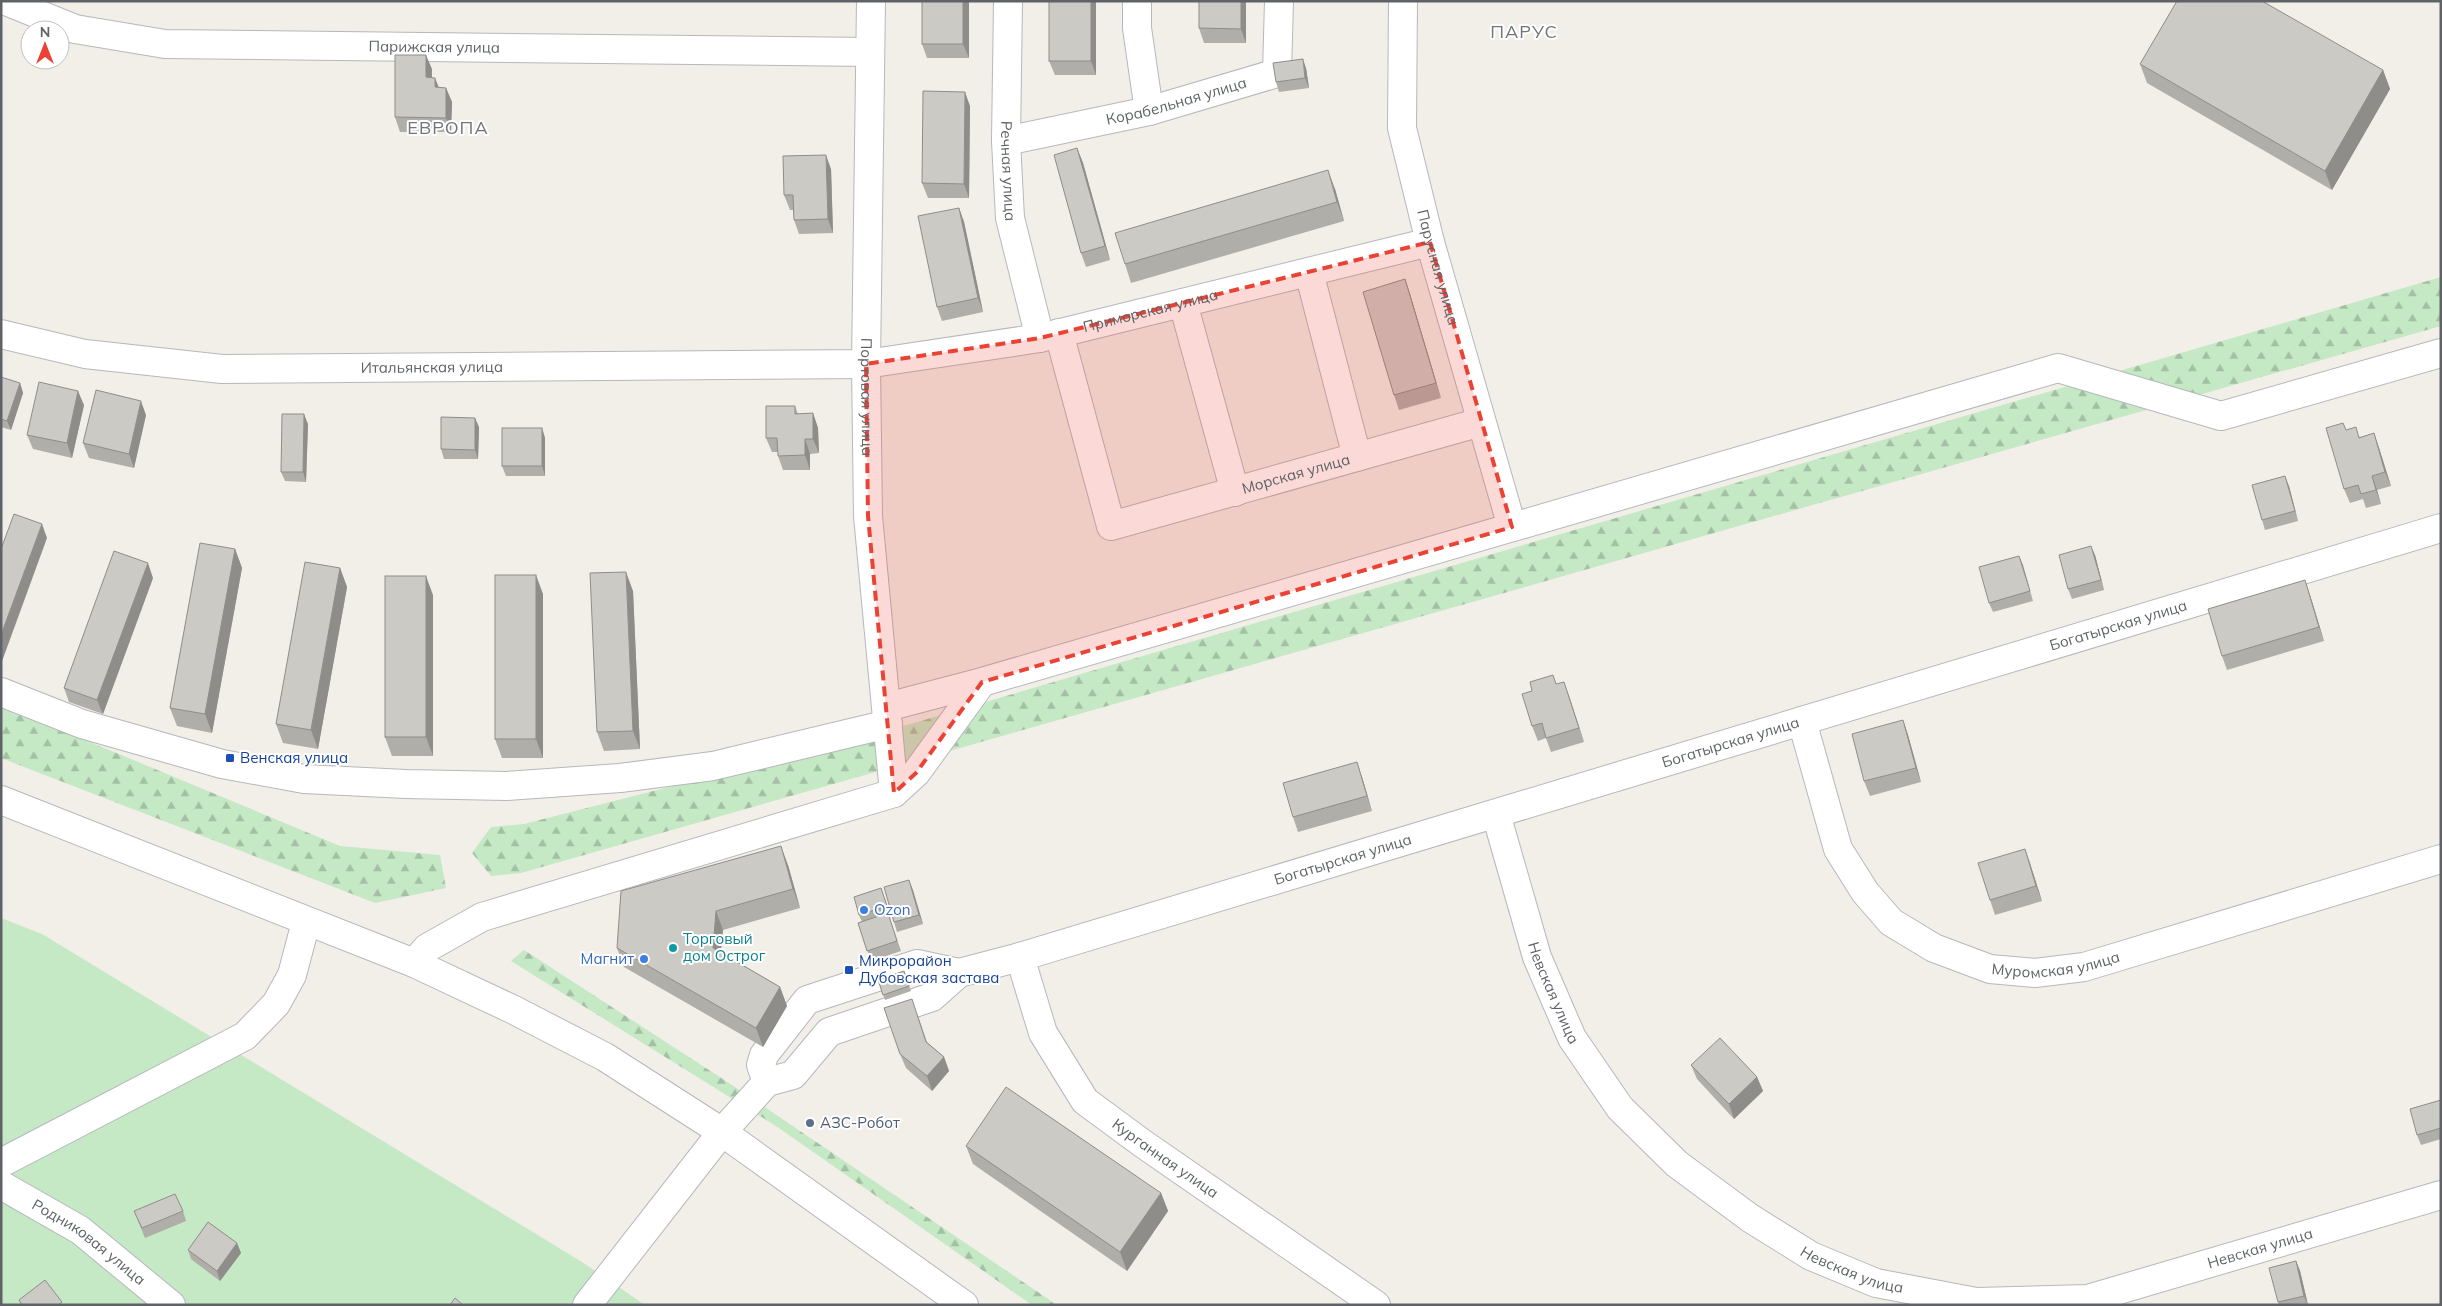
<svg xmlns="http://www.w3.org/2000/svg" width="2442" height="1306" viewBox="0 0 2442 1306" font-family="Mulish,sans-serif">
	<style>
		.green { fill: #c5e8c5 }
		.forest { fill: url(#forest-firs) }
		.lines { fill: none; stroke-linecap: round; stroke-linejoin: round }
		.minor-casing { stroke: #b5b8bc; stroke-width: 30 }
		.minor { stroke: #fff; stroke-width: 28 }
		.wall { fill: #afaea9 }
		.shaded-wall { fill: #8f8d8a }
		.building { fill: #cccac5; stroke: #8f8d8a }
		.marked { fill: #ea4335; fill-opacity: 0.2; stroke: #ea4335; stroke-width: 4; stroke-dasharray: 10 6; stroke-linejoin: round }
		.transit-dot { fill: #1a4fb4; stroke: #fff; stroke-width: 2 }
		.shop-dot { fill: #3f7fe0; stroke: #fff; stroke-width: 2 }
		.culture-dot { fill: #0f9aa8; stroke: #fff; stroke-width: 2 }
		.service-dot { fill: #5c6f8a; stroke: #fff; stroke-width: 2 }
		.labels { text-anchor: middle; stroke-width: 4; stroke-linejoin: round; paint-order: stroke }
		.street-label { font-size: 15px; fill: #5f6368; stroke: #fff }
		.transit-label { font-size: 15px; fill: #164399; stroke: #fff; text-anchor: start }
		.shop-label { font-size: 15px; fill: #366cbe; stroke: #fff; text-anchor: start }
		.culture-label { font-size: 15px; fill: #0d838f; stroke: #fff; text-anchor: start }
		.service-label { font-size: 15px; fill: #4e5e75; stroke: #fff; text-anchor: start }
		.quarter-label { font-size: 18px; letter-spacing: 1px; fill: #70757a; stroke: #fff }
	</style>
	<defs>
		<pattern id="forest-firs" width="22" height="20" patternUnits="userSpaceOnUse" patternTransform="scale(1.25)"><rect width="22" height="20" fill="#c5e8c5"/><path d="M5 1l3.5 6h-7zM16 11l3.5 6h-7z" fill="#a3c0a4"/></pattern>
	</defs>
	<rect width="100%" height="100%" fill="#f1efe8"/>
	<polygon class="green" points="1,918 42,934 582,1262 645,1305 1,1305"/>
	<g class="forest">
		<polygon points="2441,277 2441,326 521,873 491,876 472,853 491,827 524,824 876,734"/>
		<polygon points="1,705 340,846 440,855 446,888 375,903 1,758"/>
		<polygon points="524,950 732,1085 1057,1305 1032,1305 776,1126 511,961"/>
	</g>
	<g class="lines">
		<defs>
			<g id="minor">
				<path id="s1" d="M6 1 75 29 165 44 870 52"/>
				<path id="s2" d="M871 1 866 364 868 516 894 793"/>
				<path id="s3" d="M1008 1 1006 141 1010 218 1040 338"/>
				<polyline points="1137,1 1137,28 1149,111"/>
				<path id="s4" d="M1403 1 1402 128 1430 242 1512 527"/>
				<path id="s5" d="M1006 141 1149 111 1277 73 1279 1"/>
				<polyline points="1309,272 1357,457"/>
				<polyline points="1183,303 1235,492"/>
				<path id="s6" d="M1059 333 1111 526 1481 422"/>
				<path id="s7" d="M1 334 85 354 222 369 866 364 1040 338 1430 242"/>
				<polyline points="1,692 82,724 222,764 304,779 406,784 506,786 620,778 713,766 888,724"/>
				<polyline points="887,707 982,682"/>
				<path id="s8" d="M1802 721 1838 849 1865 892 1891 922 1934 948 1990 969 2035 973 2084 967 2441 859"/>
				<polyline points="1,800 414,963 514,1010 605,1057 722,1132 964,1305"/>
				<path id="s9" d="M1496 814 1537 957 1572 1038 1620 1108 1677 1164 1750 1218 1811 1256 1876 1283 1976 1302 2088 1299 2441 1195"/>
				<path id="s10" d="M1020 957 1043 1033 1085 1101 1142 1143 1376 1305"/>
				<polyline points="414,963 427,948 482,917 894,793 916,773 982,682 2058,368 2221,416 2441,353"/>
				<polyline points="767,1082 761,1065 764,1055 807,1000 917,964 959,973"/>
				<polyline points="1,1163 245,1036 276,1004 292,975 306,922"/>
				<path id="s11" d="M1 1185 80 1230 171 1305"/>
				<path id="s12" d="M587 1305 722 1132 767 1082 793 1075 829 1032 932 997 959 973 1020 957 2441 528"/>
			</g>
		</defs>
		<use href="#minor" class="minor-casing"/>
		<use href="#minor" class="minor"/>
	</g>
	<g class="wall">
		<polygon points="969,1 969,58 927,58 922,44"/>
		<polygon points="1096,1 1096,75 1055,75 1049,61"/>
		<polygon points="1246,1 1246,43 1204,43 1199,28"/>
		<polygon points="2140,64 2383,70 2390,89 2332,190 2147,83"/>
		<polygon points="1306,68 1309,88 1279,92 1276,82"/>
		<polygon points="432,69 432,78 435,78 439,87 446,88 452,102 451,132 400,132 395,117"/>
		<polygon points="970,106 969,198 928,198 922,183"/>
		<polygon points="1077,148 1083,163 1110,260 1086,267 1081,253"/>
		<polygon points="831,169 833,233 799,234 794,220 793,210 790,210 784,195"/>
		<polygon points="1335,189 1344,221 1131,283 1125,264"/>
		<polygon points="959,208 964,222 983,312 942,321 937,307"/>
		<polygon points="1405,279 1410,294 1441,398 1399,410 1394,395"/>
		<polygon points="1,377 20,383 23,393 11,430 1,427"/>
		<polygon points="84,405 72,458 33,449 27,435"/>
		<polygon points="795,406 798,414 813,413 818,428 819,453 810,454 810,470 783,470 778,456 778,452 772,452 766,438"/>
		<polygon points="146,415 134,468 89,458 83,443"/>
		<polygon points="308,424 306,482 285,481 281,472"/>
		<polygon points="479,427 478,459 444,459 441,449"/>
		<polygon points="542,428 545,438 545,476 506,476 502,466"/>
		<polygon points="2346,430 2360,437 2374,433 2379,448 2391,486 2377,490 2381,504 2366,508 2363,499 2350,503 2344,489"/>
		<polygon points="2289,486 2298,521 2265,530 2262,520"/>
		<polygon points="235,549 242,568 212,733 177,726 170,708"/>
		<polygon points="2095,555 2104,590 2072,599 2068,589"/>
		<polygon points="2019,556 2033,601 1993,612 1989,603"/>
		<polygon points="340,568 347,587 318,749 283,743 276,724"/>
		<polygon points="153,578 103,714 69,702 64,688"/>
		<polygon points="633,591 640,749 604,751 597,732"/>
		<polygon points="543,594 543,758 502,758 495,739"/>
		<polygon points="433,595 433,756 392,756 385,737"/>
		<polygon points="2310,595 2324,641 2227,670 2222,656"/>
		<polygon points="1553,675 1556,684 1569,696 1584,742 1551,752 1546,738 1538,741 1532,726 1532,691"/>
		<polygon points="1903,720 1908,735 1921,782 1870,796 1864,781"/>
		<polygon points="1362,777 1372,811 1298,832 1293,817"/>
		<polygon points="2025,849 2042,901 1995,915 1990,900"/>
		<polygon points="788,865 800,908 723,930 721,952 780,987 787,1006 763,1047 624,967 617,948"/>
		<polygon points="909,880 923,924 897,932 894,922"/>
		<polygon points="885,898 890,916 889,916 901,951 871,961 858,923 862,922 859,915"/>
		<polygon points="904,971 911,991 885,1000 878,980"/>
		<polygon points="917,1013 927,1042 944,1057 949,1071 932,1091 906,1068 900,1054"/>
		<polygon points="1691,1065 1757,1077 1763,1091 1734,1119 1697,1079"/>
		<polygon points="2441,1100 2441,1139 2421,1145 2417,1135"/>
		<polygon points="966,1146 1161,1193 1168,1211 1127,1271 973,1164"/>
		<polygon points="134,1211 183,1211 186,1221 145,1238"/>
		<polygon points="237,1243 241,1253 220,1281 191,1259 188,1250"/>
		<polygon points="2296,1261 2300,1271 2308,1305 2279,1305 2278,1302"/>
	</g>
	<g class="shaded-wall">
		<polygon points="963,1 969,1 969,58 963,44"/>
		<polygon points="1091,1 1096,1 1096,75 1091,61"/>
		<polygon points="1241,1 1246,1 1246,43 1241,29"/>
		<polygon points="426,55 432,69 431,92 426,77"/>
		<polygon points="1303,59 1306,68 1309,88 1305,78"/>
		<polygon points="2383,70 2390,89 2332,190 2325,171"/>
		<polygon points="435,78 440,92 435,87"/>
		<polygon points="446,88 452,102 451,132 446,118"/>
		<polygon points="965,92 970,106 969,198 964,184"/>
		<polygon points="1077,148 1083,163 1110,260 1105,246"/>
		<polygon points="826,155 831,169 833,233 828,219"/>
		<polygon points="1328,170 1335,189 1344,221 1337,202"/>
		<polygon points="959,208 964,222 983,312 978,298"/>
		<polygon points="1405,279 1410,294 1441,398 1436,383"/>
		<polygon points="20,383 23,393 11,430 7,421"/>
		<polygon points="78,391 84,405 72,458 67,443"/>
		<polygon points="141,401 146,415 134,468 129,454"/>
		<polygon points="813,413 818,428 819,453 813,439"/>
		<polygon points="304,414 308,424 306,482 303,472"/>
		<polygon points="475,418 479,427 478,459 475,450"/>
		<polygon points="542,428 545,438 545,476 542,466"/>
		<polygon points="2374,433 2379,448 2391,486 2385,472"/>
		<polygon points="805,439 810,454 810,470 805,455"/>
		<polygon points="2285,476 2289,486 2298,521 2295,511"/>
		<polygon points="2372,476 2377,490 2381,504 2376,490"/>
		<polygon points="42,524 47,538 1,664 1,635"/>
		<polygon points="2091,546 2095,555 2104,590 2101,580"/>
		<polygon points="235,549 242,568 212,733 205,714"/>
		<polygon points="2019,556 2023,565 2033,601 2030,591"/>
		<polygon points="148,563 153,578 103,714 97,700"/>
		<polygon points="340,568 347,587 318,749 311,730"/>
		<polygon points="626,572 633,591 640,749 633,731"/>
		<polygon points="536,575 543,594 543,758 536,739"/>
		<polygon points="426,576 433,595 433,756 426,737"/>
		<polygon points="2305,580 2310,595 2324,641 2319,627"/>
		<polygon points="1564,682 1569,696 1584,742 1579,728"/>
		<polygon points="1903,720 1908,735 1921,782 1916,768"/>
		<polygon points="1357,762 1362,777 1372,811 1367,796"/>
		<polygon points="781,846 788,865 800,908 793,889"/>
		<polygon points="2025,849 2030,863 2042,901 2036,886"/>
		<polygon points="909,880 913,890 923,924 919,915"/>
		<polygon points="716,911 723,930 719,966 713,948"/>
		<polygon points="780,987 787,1006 763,1047 756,1028"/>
		<polygon points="944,1057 949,1071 932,1091 927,1076"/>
		<polygon points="1757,1077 1763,1091 1734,1119 1729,1104"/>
		<polygon points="1161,1193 1168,1211 1127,1271 1120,1252"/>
		<polygon points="237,1243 241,1253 220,1281 217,1271"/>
		<polygon points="2296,1261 2300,1271 2308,1305 2304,1296"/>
	</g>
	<g class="building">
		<rect x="922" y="1" width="41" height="43"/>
		<rect x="1049" y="1" width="42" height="60"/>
		<polygon points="1199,1 1241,1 1241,29 1199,28"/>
		<polygon points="2177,1 2262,1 2383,70 2325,171 2140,64"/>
		<polygon points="395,55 426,55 426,77 435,78 435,87 446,88 446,118 395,117"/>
		<polygon points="1303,59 1305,78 1276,82 1273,63"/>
		<polygon points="923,91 965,92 964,184 922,183"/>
		<polygon points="1077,148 1105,246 1081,253 1054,155"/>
		<polygon points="826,155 828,219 794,220 793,195 784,195 783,156"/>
		<polygon points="1328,170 1337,202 1125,264 1115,233"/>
		<polygon points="959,208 978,298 937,307 918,216"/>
		<polygon points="1405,279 1436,383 1394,395 1363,292"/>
		<polygon points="1,377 20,383 7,421 1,419"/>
		<polygon points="39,382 78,391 67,443 27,435"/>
		<polygon points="96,390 141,401 129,454 83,443"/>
		<polygon points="766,406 795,406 795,414 813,413 813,439 805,439 805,455 778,456 777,438 766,438"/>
		<polygon points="282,414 304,414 303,472 281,472"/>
		<polygon points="441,417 475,418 475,450 441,449"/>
		<polygon points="2343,423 2346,430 2356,427 2359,438 2374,433 2385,472 2372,476 2376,490 2361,494 2358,485 2344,489 2326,428"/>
		<rect x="502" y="428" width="40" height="38"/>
		<polygon points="2285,476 2295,511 2262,520 2252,485"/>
		<polygon points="14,514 42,524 1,635 1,549"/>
		<polygon points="200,543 235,549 205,714 170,708"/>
		<polygon points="2091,546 2101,580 2068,589 2059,555"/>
		<polygon points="114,551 148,563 97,700 64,688"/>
		<polygon points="2019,556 2030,591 1989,603 1979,567"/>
		<polygon points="305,562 340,568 311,730 276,724"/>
		<polygon points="626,572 633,731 597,732 590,573"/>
		<rect x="495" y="575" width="41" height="164"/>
		<rect x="385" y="576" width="41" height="161"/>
		<polygon points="2305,580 2319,627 2222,656 2208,609"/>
		<polygon points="1553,675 1556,684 1564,682 1579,728 1546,738 1542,723 1532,726 1522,694 1532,691 1530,682"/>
		<polygon points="1903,720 1916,768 1864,781 1852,734"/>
		<polygon points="1357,762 1367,796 1293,817 1283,783"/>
		<polygon points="781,846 793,889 716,911 713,948 780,987 756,1028 617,948 621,891"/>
		<polygon points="2025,849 2036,886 1990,900 1978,863"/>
		<polygon points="909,880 919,915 894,922 884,887"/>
		<polygon points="881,888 887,906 859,915 854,897"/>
		<polygon points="888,913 897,941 867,951 858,923"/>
		<polygon points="904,971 909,986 883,995 878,980"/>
		<polygon points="912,999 926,1042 944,1057 927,1076 900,1054 884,1008"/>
		<polygon points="1720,1038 1757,1077 1729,1104 1691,1065"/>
		<polygon points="1006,1087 1161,1193 1120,1252 966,1146"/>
		<polygon points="2441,1100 2441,1128 2417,1135 2410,1109"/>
		<polygon points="175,1194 183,1211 142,1228 134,1211"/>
		<polygon points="208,1222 237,1243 217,1271 188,1250"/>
		<polygon points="2296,1261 2304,1296 2278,1302 2269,1268"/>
		<polygon points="45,1280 62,1302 58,1305 22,1305 19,1300"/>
		<polygon points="455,1298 463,1305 450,1305"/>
	</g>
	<path class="marked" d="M1430 242 1512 527 982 682 916 773 894 793 868 516 866 364 1040 338Z"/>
	<g class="transit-dot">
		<rect x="225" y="753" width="10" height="10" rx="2.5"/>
		<rect x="844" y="965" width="10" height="10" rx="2.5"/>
	</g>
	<g class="shop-dot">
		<circle cx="864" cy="910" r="5"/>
		<circle cx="644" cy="959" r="5"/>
	</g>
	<circle class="culture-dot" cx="673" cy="948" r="5"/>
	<circle class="service-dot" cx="810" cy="1123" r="5"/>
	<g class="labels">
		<g class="street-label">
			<text dy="5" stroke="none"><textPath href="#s1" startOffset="435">Парижская улица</textPath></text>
			<text dy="5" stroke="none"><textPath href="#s5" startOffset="175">Корабельная улица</textPath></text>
			<text dy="5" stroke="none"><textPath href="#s3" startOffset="170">Речная улица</textPath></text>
			<text dy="5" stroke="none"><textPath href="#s4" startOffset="271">Парусная улица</textPath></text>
			<text dy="5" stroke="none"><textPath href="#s7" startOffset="1158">Приморская улица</textPath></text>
			<text dy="5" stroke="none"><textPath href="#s7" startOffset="434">Итальянская улица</textPath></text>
			<text dy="5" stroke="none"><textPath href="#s2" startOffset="396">Портовая улица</textPath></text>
			<text dy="5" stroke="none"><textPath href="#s6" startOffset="392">Морская улица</textPath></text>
			<text dy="5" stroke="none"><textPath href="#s12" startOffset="1725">Богатырская улица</textPath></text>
			<text dy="5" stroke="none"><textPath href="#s12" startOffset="1320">Богатырская улица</textPath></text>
			<text dy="5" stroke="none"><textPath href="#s12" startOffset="915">Богатырская улица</textPath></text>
			<text dy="5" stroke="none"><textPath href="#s8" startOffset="400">Муромская улица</textPath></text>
			<text dy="5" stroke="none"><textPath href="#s9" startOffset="188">Невская улица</textPath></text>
			<text dy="5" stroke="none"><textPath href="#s10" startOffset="258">Курганная улица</textPath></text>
			<text dy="5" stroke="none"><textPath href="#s11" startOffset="105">Родниковая улица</textPath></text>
			<text dy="5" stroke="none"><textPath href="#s9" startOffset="1028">Невская улица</textPath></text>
			<text dy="5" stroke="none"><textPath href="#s9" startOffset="608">Невская улица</textPath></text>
		</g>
		<g class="transit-label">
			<text x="240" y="763">Венская улица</text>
			<text x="859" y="966">Микрорайон<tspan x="859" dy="17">Дубовская застава</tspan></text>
		</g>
		<g class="shop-label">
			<text x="874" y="915">Ozon</text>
			<text x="634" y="964" text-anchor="end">Магнит</text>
		</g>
		<g class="culture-label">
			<text x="683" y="944">Торговый<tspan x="683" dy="17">дом Острог</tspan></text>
		</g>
		<g class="service-label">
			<text x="820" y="1128">АЗС-Робот</text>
		</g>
		<g class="quarter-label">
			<text x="1524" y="38">ПАРУС</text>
			<text x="448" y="134">ЕВРОПА</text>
		</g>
	</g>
	<rect width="2442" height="1306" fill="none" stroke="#5f6368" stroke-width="5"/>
	<g transform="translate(45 45)"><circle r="24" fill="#ffffff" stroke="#bfc1c3"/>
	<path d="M0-4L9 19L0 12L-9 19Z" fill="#ea4335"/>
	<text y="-8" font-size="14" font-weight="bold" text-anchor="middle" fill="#5f6368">N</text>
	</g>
</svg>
